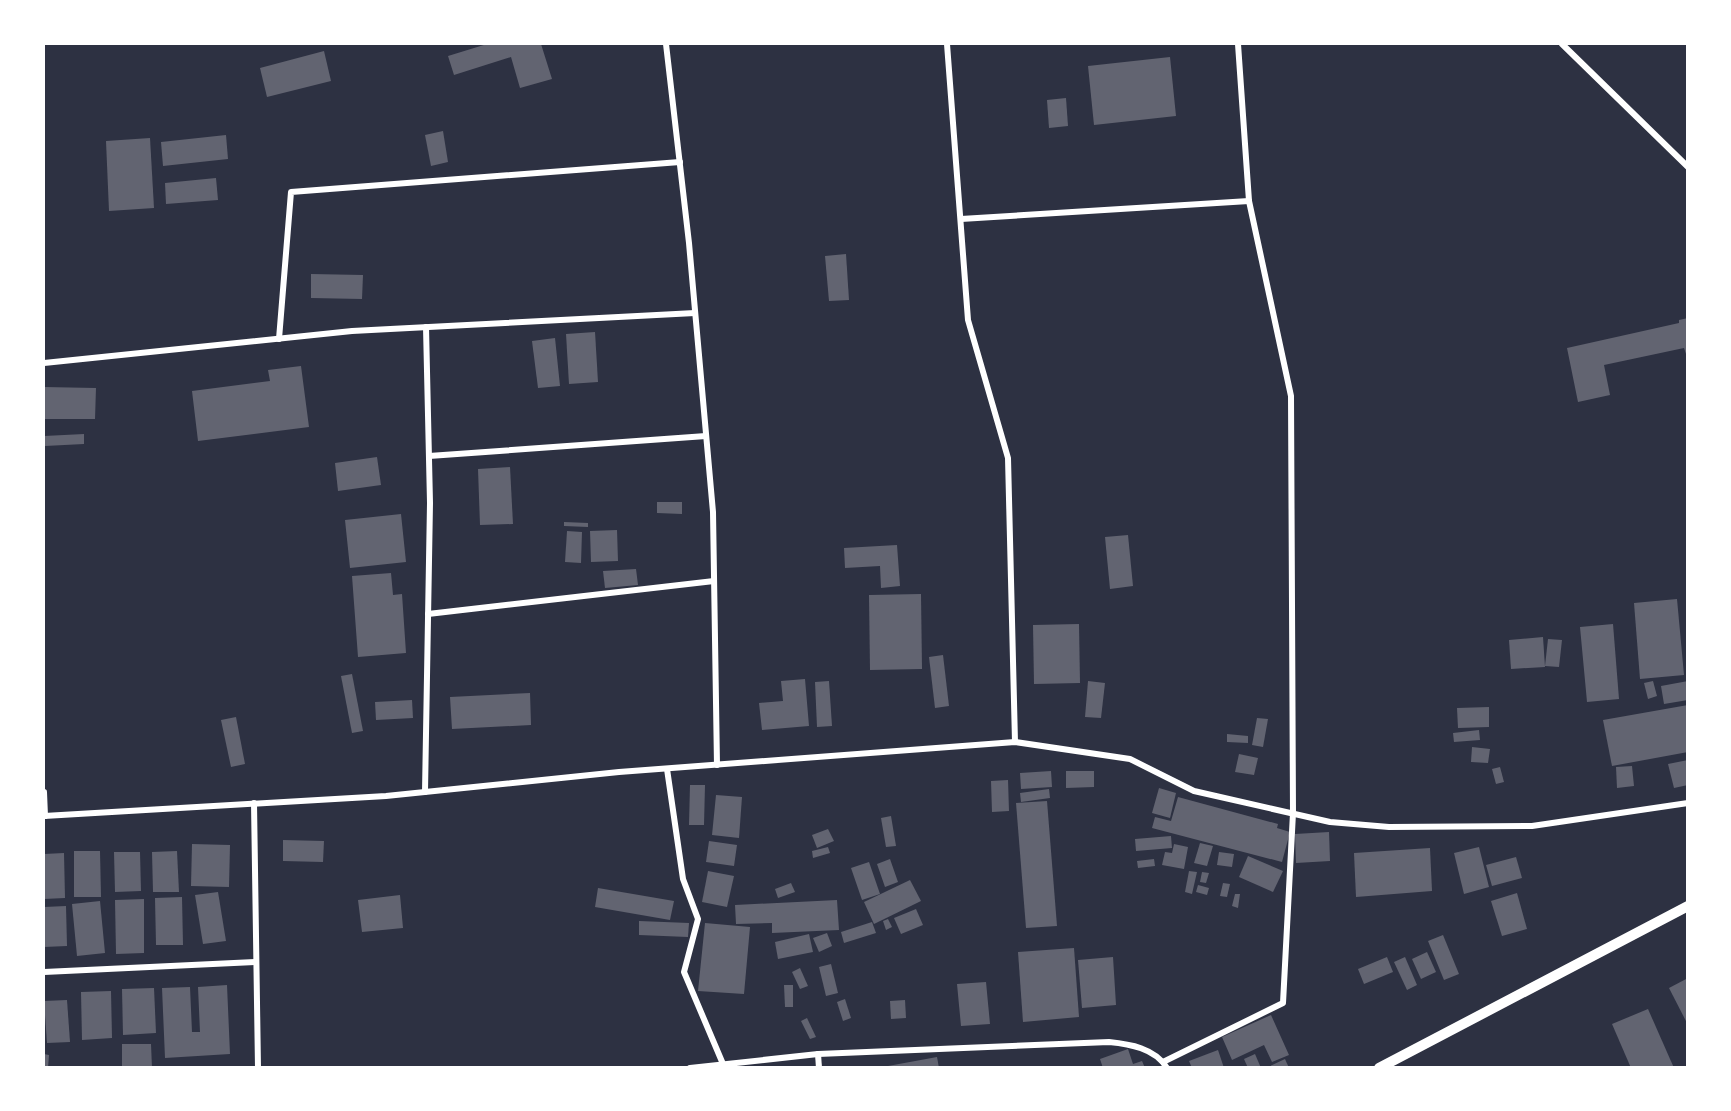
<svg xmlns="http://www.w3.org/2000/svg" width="1731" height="1111" viewBox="0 0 1731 1111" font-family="'Archivo Narrow',sans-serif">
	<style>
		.building { fill: #626471 }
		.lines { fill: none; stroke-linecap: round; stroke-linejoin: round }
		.minor { stroke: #fff; stroke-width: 6 }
		.tertiary { stroke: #fff; stroke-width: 10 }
	</style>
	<rect width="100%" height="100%" fill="#2d3142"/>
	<g class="building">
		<polygon points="487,44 541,44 552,79 520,88 511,57 454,75 448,56"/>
		<polygon points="324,51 331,81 267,97 260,68"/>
		<polygon points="1170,57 1176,116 1094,125 1088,66"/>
		<polygon points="1066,98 1068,126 1049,128 1047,100"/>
		<polygon points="443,131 448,162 431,166 425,135"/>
		<polygon points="226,135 228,159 163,166 161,142"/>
		<polygon points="150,138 154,208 109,211 106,141"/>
		<polygon points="216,178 218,200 166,204 165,183"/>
		<polygon points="846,254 849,300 829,301 825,256"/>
		<polygon points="311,274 363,275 362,299 311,298"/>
		<polygon points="1688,318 1688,360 1684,348 1604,365 1610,395 1578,402 1567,348 1679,323 1679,320"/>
		<polygon points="595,332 598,382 569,384 566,334"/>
		<polygon points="555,338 560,386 538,388 532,341"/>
		<polygon points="301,366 309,427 198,441 192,391 270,381 268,370"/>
		<polygon points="44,387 96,388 95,419 44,419"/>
		<polygon points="84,434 84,444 45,446 44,436"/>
		<polygon points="377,457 381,485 338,491 335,463"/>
		<polygon points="510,467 513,524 480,525 478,469"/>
		<polygon points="657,502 682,502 682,514 657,513"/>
		<polygon points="401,514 406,562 350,568 345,520"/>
		<polygon points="564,522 588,523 588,527 564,526"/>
		<polygon points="617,530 618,561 591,562 590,531"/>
		<polygon points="567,531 582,532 581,563 565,562"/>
		<polygon points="1128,535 1133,586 1110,589 1105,537"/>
		<polygon points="897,545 900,586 881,588 880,566 845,568 844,548"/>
		<polygon points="636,569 638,585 605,588 603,571"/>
		<polygon points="391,573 393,595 402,594 406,653 358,657 352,576"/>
		<polygon points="921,594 922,669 870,670 869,595"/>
		<polygon points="1677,599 1684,675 1640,679 1634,603"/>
		<polygon points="1079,624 1080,683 1034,684 1033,625"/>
		<polygon points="1613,624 1619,699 1587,702 1580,627"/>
		<polygon points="1543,637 1545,667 1511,669 1509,640"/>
		<polygon points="1548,639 1562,640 1559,667 1545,666"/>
		<polygon points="943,655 949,706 935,708 929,657"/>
		<polygon points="352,674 363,731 352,733 341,676"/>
		<polygon points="805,679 809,726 762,730 759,703 783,701 781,681"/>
		<polygon points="829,681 832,726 817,727 815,682"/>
		<polygon points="1088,681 1105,683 1101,718 1085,717"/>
		<polygon points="1653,681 1657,696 1648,699 1644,683"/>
		<polygon points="1688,681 1688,700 1664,704 1661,686"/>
		<polygon points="530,693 531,725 452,729 450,697"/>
		<polygon points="412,700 413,718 376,720 375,702"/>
		<polygon points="1688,705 1688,752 1612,766 1603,720"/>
		<polygon points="1489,707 1489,727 1458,728 1457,708"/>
		<polygon points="236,717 245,764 231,767 221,720"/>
		<polygon points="1257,718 1268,719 1263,747 1252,745"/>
		<polygon points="1479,730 1480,740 1454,742 1453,733"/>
		<polygon points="1227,734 1248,736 1248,743 1227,742"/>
		<polygon points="1472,747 1490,749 1488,763 1471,762"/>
		<polygon points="1239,754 1258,758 1254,775 1235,772"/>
		<polygon points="1688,760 1688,785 1674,788 1668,764"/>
		<polygon points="1632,766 1634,786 1617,788 1616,767"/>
		<polygon points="1500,767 1504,782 1496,784 1492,769"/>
		<polygon points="1051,771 1052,787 1021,789 1020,773"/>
		<polygon points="1066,771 1094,771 1094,787 1066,788"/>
		<polygon points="1008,780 1009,811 992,812 991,781"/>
		<polygon points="690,785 705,785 704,825 689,825"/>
		<polygon points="1159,788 1176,793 1170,818 1152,813"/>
		<polygon points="1049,789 1050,798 1021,802 1020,793"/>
		<polygon points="716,795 742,797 739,838 712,835"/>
		<polygon points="1178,797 1278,824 1277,828 1290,832 1282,862 1152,828 1155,817 1171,821"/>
		<polygon points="1047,801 1057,926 1026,928 1016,803"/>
		<polygon points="891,816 896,846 886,847 881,818"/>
		<polygon points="828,829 834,841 817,848 812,835"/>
		<polygon points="1329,832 1330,861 1296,863 1295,834"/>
		<polygon points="1171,836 1172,848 1136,851 1135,839"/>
		<polygon points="283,840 324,841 323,862 283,861"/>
		<polygon points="709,841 737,845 734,866 706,862"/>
		<polygon points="1200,843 1213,846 1207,866 1194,863"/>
		<polygon points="192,844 230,845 229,887 191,886"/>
		<polygon points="1174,844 1188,847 1184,869 1162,865 1165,852 1172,853"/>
		<polygon points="828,847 830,853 813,858 812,851"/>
		<polygon points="1479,847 1489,887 1464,894 1454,853"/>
		<polygon points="1430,848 1432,891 1356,897 1354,853"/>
		<polygon points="74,851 100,851 101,897 74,897"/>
		<polygon points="177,851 179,892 153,892 152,852"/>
		<polygon points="114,852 140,852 141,891 115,892"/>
		<polygon points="1219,852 1234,854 1232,867 1217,865"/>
		<polygon points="64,853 65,898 44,899 44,854"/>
		<polygon points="1248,856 1283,871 1273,892 1239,877"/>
		<polygon points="1516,857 1522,878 1492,886 1486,865"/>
		<polygon points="890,859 898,882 885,887 877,864"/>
		<polygon points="1154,859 1155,866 1138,868 1137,861"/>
		<polygon points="869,862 880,894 862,900 851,868"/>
		<polygon points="708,871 734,876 727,907 702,902"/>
		<polygon points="1189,871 1197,872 1192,894 1185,892"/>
		<polygon points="1202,872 1209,873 1206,883 1200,882"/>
		<polygon points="910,880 921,901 874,924 864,902"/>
		<polygon points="791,883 795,892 778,898 775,889"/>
		<polygon points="1223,883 1230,884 1227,897 1220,896"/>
		<polygon points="1198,885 1209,888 1207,895 1196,892"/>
		<polygon points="598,888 674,901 670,920 595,907"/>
		<polygon points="218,892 226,941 203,944 195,895"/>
		<polygon points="1517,893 1527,929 1502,936 1491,901"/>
		<polygon points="1235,894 1240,894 1238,908 1232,906"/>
		<polygon points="400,895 403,928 362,932 358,900"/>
		<polygon points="182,897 183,945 156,945 155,898"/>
		<polygon points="144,899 144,953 116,954 115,900"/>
		<polygon points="837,900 839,930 772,933 772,923 736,924 735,905"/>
		<polygon points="100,901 105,953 77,956 72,904"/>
		<polygon points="66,906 67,946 44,947 44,907"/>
		<polygon points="916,909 923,925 901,934 894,918"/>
		<polygon points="888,919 892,927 886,930 883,921"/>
		<polygon points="639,921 689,923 688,937 639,935"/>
		<polygon points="872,922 876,933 844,943 841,932"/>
		<polygon points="705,923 750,927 744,994 698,991"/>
		<polygon points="827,933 832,946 819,952 813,938"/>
		<polygon points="809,934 813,952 778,959 775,942"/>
		<polygon points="1443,935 1459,974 1444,980 1428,941"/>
		<polygon points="1074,948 1079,1017 1023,1022 1018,952"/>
		<polygon points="1427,952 1436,972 1421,979 1412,959"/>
		<polygon points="1113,957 1116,1005 1082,1008 1078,960"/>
		<polygon points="1387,957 1393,972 1364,984 1358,969"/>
		<polygon points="1405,957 1417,985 1407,990 1394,962"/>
		<polygon points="831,964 838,993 826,996 819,967"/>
		<polygon points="800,968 808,986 800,989 792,972"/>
		<polygon points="1688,978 1688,1025 1669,988"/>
		<polygon points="986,982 990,1024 961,1026 957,984"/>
		<polygon points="227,985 230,1054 165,1058 162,988 190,987 192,1032 200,1032 198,987"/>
		<polygon points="784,985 793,985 793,1007 785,1007"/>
		<polygon points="154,988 156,1033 123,1035 122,989"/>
		<polygon points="111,991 112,1038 82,1040 81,992"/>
		<polygon points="845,999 851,1018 843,1021 837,1002"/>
		<polygon points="67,1000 70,1042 47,1043 44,1001"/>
		<polygon points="905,1000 906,1018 891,1019 890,1001"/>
		<polygon points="1648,1009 1674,1068 1631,1068 1612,1024"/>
		<polygon points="1271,1015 1289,1055 1272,1062 1264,1045 1232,1060 1222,1037"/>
		<polygon points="807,1018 816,1037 810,1039 801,1021"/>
		<polygon points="122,1044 151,1044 152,1068 122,1068"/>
		<polygon points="1128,1049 1133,1064 1142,1061 1145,1068 1103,1068 1100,1059"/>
		<polygon points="1218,1050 1224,1068 1192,1068 1189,1061"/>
		<polygon points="44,1054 49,1055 48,1068 44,1068"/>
		<polygon points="1255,1054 1261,1068 1248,1068 1244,1059"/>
		<polygon points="937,1057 939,1068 888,1068 888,1066"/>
		<polygon points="1285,1059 1289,1068 1266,1068"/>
	</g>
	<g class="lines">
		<g class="minor">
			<polyline points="666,44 689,243 713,512 717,765"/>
			<polyline points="947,44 968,320 1008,458 1015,742"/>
			<polyline points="1562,44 1688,167"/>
			<polyline points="961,219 1249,201"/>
			<polyline points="279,339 291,192 680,162"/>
			<polyline points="44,363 352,331 695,313"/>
			<polyline points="429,456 706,436"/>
			<polyline points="428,614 714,581"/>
			<polyline points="667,769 683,879 698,919 684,972 723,1064"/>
			<polyline points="44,792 45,816"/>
			<polyline points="425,792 430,503 426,327"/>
			<polyline points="254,803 258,1068"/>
			<polyline points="44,816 386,796 619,772 1015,742 1130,759 1194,791 1330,822 1389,827 1532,826 1688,803"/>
			<polyline points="44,972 255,962"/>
			<polyline points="818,1054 819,1068"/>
			<polyline points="1163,1062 1283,1003 1293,813 1291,396 1249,201 1238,44"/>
			<path d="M690 1068 818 1054 1109 1042C1129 1044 1155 1048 1167 1068"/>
		</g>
		<polyline class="tertiary" points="1379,1068 1688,906"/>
	</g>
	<rect width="1731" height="1111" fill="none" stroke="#ffffff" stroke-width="90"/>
</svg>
